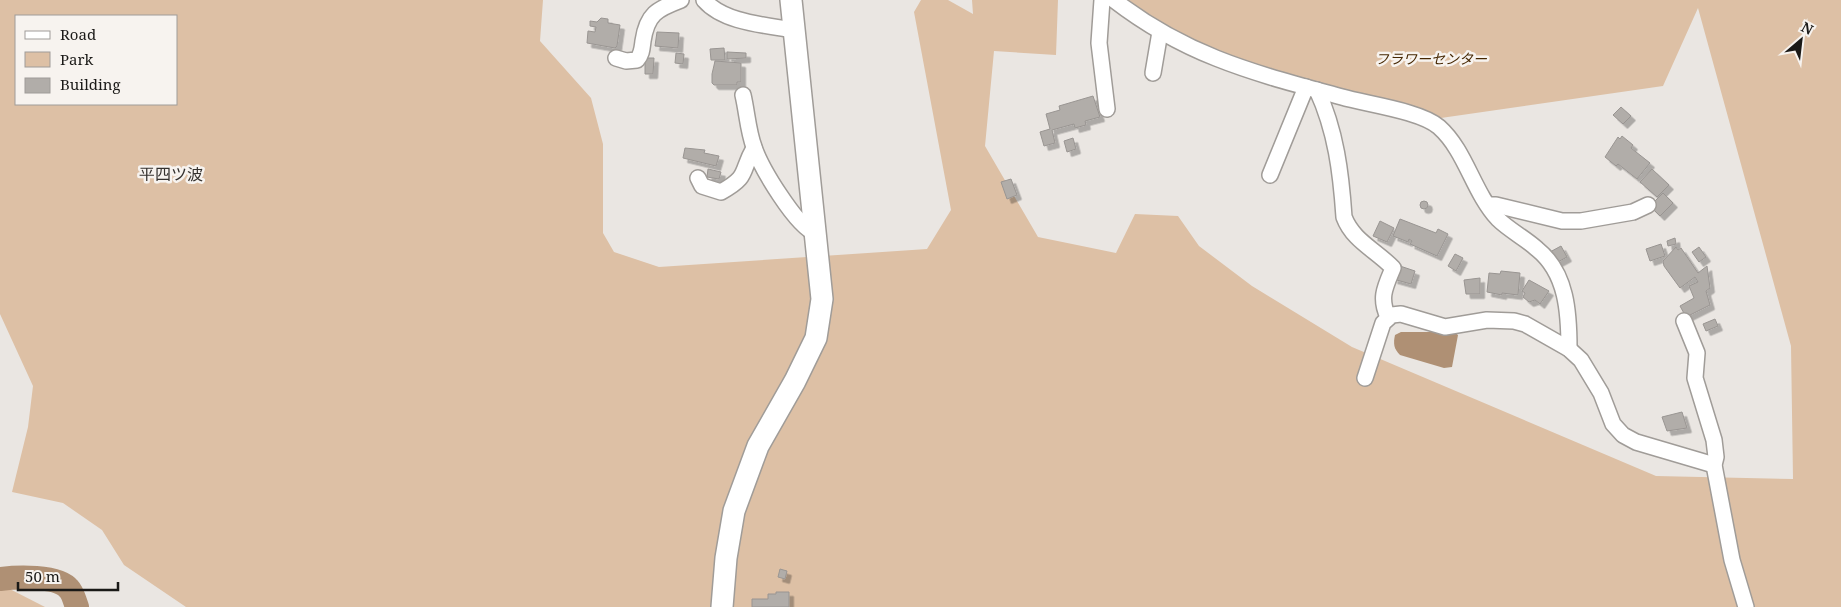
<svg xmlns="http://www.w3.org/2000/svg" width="1841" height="607" viewBox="0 0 1841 607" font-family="'Noto Serif','Noto Sans JP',serif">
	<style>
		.green { fill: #ddc0a5; fill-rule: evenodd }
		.water { fill: #af9074 }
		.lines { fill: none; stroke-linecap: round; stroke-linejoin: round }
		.river { stroke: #af9074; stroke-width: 24 }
		.building { fill: #b1ada9; stroke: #999592; filter: url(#shadow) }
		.street-casing { stroke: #a09c98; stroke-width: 18 }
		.secondary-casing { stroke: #a09c98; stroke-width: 24 }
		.street { stroke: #fff; stroke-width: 15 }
		.secondary { stroke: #fff; stroke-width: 21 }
		.labels { text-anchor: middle; stroke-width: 5; stroke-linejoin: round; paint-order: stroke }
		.park-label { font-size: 14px; font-style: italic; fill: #462702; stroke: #f7f3ef }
		.quarter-label { font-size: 16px; fill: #34312e; stroke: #f7f3ef }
	</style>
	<defs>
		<filter id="shadow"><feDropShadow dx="4.5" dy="4.5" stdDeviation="0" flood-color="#0004"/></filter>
	</defs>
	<rect width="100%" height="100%" fill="#eae6e2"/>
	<g class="green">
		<path d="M0 0H543L540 41 591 98 603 144V233L614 252 659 267 927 249 951 210 914 12 921 0H948L973 14 972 0H1058L1056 55 994 51 985 146 1038 237 1116 253 1135 214 1178 216 1199 246 1252 286 1352 347 1656 476 1793 479 1791 346 1698 8 1663 86 1427 120 1257 74 1114 0H1841V607H186L124 565 102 530 63 503 12 492 28 427 33 386 0 314ZM16 16H176V104H16Z"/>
		<polygon points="0,584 45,607 0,607"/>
	</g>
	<path class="water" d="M1401 332H1454L1458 335 1452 367 1444 368 1400 355C1394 349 1393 344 1395 335Z"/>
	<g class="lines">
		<path class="river" d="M0 579C16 577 58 575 69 589 73 593 75 602 77 607"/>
	</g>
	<g class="building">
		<polygon points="601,18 608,19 608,23 620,25 617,46 615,48 587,43 588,31 595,32 596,27 590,26 590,21 597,22"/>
		<polygon points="657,32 679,33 678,48 655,46"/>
		<polygon points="724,48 725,60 711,60 710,49"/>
		<polygon points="727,52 746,53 746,58 727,59"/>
		<polygon points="676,53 684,54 683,64 675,63"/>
		<polygon points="645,58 654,58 653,74 645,74"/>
		<polygon points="715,61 741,63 741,82 737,82 737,85 714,85 712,83 712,74"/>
		<polygon points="1093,96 1100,117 1085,121 1086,125 1075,128 1074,124 1052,130 1055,143 1044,146 1040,132 1050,129 1046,114 1060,110 1059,106"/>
		<polygon points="1621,107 1631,116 1623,124 1613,115"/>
		<polygon points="1622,136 1633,145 1631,148 1650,163 1637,179 1618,164 1616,166 1605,157 1618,137 1620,139"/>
		<polygon points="1073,138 1076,149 1067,152 1064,141"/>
		<polygon points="685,148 705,150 704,153 719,156 716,166 683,158"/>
		<polygon points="708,169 721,172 719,179 707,177"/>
		<polygon points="1652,169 1669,185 1657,197 1640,182"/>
		<polygon points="1011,179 1017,195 1007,199 1001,182"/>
		<polygon points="1663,193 1673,203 1660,216 1650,206"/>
		<circle cx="1424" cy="205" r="4"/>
		<polygon points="1400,219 1436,233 1438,229 1448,234 1437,256 1410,244 1412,241 1409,239 1408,242 1393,236"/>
		<polygon points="1380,221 1394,228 1387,242 1373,236"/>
		<polygon points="1675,238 1676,244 1668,246 1667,241"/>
		<polygon points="1661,244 1665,256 1650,261 1646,249"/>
		<polygon points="1561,246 1567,257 1556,263 1550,252"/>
		<polygon points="1676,247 1678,250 1681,248 1698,273 1707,266 1710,288 1706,291 1710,305 1686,317 1680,306 1694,298 1689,286 1698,282 1695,277 1680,288 1664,266 1663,261"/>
		<polygon points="1699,247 1706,257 1699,262 1692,252"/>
		<polygon points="1455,254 1463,258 1456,271 1448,266"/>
		<polygon points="1397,265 1415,271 1411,284 1393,279"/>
		<polygon points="1501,271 1520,273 1518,295 1502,293 1502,295 1487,292 1489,273 1500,274"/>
		<polygon points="1480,278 1480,294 1466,294 1464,280"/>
		<polygon points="1529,280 1549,291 1540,304 1535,300 1529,302 1523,297 1525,293 1522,291"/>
		<polygon points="1715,319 1718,326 1706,331 1703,324"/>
		<polygon points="1682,412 1687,428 1667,431 1662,417"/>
		<polygon points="780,569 787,571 785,579 778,577"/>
		<polygon points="776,592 789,592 789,607 752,607 752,599 768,599 768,594 776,594"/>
	</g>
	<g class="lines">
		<defs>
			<g id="street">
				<path d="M704 0C724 23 766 25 794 30"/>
				<polyline points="1102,0 1099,43 1107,109"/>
				<path d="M1114 0C1188 57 1255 73 1342 97 1366 104 1421 111 1439 127 1466 151 1473 192 1498 219 1509 230 1525 238 1537 249 1567 273 1569 313 1569 349"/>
				<path d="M616 58 626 61 637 60C642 54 642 49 643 41 647 14 657 9 681 0"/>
				<polyline points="1153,73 1160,32"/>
				<path d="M1317 90C1336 131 1341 173 1344 217 1353 241 1376 250 1393 268 1385 287 1379 298 1388 317"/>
				<path d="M743 95C747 112 748 131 754 147 761 168 796 226 815 233"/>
				<polyline points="1270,175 1306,87"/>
				<path d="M698 178 702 186 721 192C750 176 740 172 754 148"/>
				<polyline points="1488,205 1496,205 1562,221 1581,221 1633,212 1648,205"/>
				<polyline points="1684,321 1697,353 1695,378 1714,440 1716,457 1714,465 1732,560 1746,607"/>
				<polyline points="1365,378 1383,323 1392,315 1401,314 1445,327 1487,320 1514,321 1525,324 1569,349 1581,360 1601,393 1613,424 1623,435 1636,442 1714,465"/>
			</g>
			<polyline id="secondary" points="722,607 726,558 734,511 758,446 795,381 816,338 822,299 791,0"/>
		</defs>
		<use href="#street" class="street-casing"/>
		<use href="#secondary" class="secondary-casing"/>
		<use href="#street" class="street"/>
		<use href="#secondary" class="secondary"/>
	</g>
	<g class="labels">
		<g class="park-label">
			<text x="1431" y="64">フラワーセンター</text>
		</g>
		<g class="quarter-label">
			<text x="171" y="180">平四ツ波</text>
		</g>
	</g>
	<rect x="15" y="15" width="162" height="90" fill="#f7f3ef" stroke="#9f9c99"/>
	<rect x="25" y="31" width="25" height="8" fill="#ffffff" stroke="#9f9c99"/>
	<text x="60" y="40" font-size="15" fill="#1a1917">Road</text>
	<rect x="25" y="52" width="25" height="15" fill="#ddc0a5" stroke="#9f9c99"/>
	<text x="60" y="65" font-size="15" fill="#1a1917">Park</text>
	<rect x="25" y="78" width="25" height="15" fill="#b1ada9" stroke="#9f9c99"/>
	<text x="60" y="90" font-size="15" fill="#1a1917">Building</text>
	<g transform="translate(1801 40) rotate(28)" stroke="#f7f3ef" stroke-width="4" paint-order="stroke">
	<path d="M0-4L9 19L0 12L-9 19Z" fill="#1a1917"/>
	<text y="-8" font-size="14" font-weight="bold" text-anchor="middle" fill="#1a1917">N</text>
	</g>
	<path d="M18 582v8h100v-8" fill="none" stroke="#1a1917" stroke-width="2.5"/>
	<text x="25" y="582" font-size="15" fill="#1a1917" stroke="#f7f3ef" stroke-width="4" paint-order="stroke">50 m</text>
</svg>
